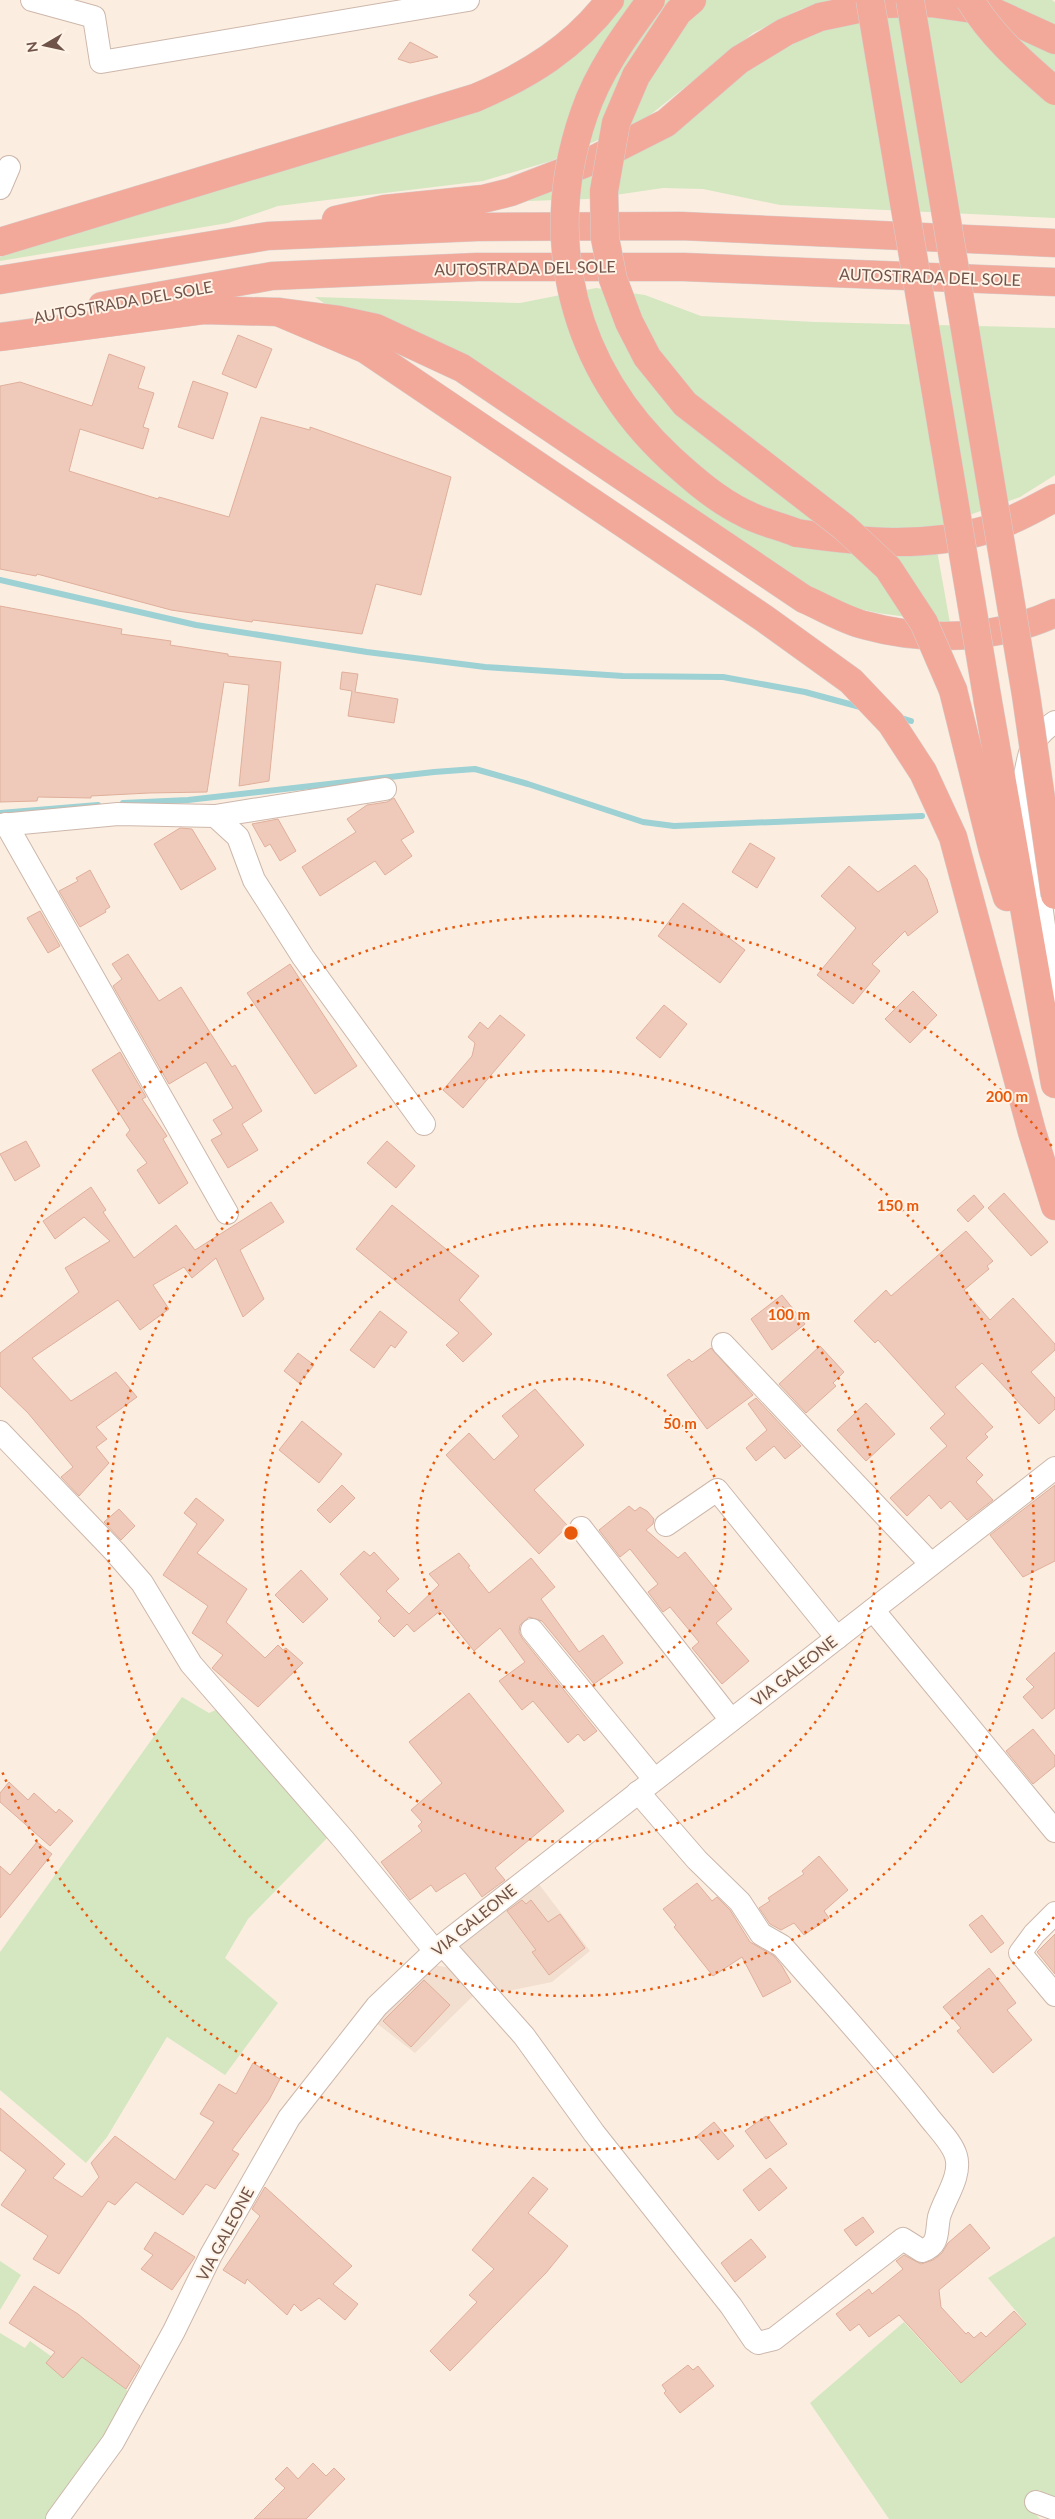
<svg xmlns="http://www.w3.org/2000/svg" width="1055" height="2519" viewBox="0 0 1055 2519" font-family="Lato,sans-serif">
	<style>
		.residential { fill: #f2dfd0 }
		.green { fill: #d4e7c0 }
		.lines { fill: none; stroke-linecap: round; stroke-linejoin: round }
		.stream { stroke: #9dd1d4; stroke-width: 6 }
		.building { fill: #efcaba; stroke: #e0af9b }
		.street-casing { stroke: #cdb7ab; stroke-width: 24 }
		.highway-casing { stroke: #d7cfcc; stroke-width: 29 }
		.street { stroke: #fff; stroke-width: 22 }
		.highway { stroke: #f3a99a; stroke-width: 28 }
		.highway-bridge-casing { stroke: #d7cfcc; stroke-width: 29; stroke-linecap: butt }
		.highway-bridge { stroke: #f3a99a; stroke-width: 28 }
		.ring { fill: none; stroke: #e8590c; stroke-width: 2.5; stroke-dasharray: 2.5 5 }
		.labels { text-anchor: middle; stroke-width: 4; stroke-linejoin: round; paint-order: stroke }
		.street-label { font-size: 16px; fill: #705349; stroke: #fef3e6 }
		.centre { fill: #e8590c; stroke: #fef3e6; stroke-width: 2.5 }
		.ring-label { font-size: 15px; text-anchor: middle; font-weight: bold; fill: #e8590c; stroke: #fef3e6; stroke-width: 4; stroke-linejoin: round; paint-order: stroke }
	</style>
	<rect width="100%" height="100%" fill="#fbeee1"/>
	<g class="residential">
		<polygon points="538,1883 590,1951 552,1982 498,1993 454,1944"/>
		<polygon points="429,1964 456,1969 476,1993 415,2053 375,2022"/>
	</g>
	<g class="green">
		<polygon points="623,0 831,0 801,9 753,33 645,119 551,161 483,181 278,206 228,223 0,261 0,257 359,145 598,33"/>
		<polygon points="982,0 1052,0 1055,2 1055,26"/>
		<polygon points="942,15 1015,32 1055,49 1055,218 780,205 703,189 663,188 588,199 528,201 636,154 767,54 828,26 864,17"/>
		<polygon points="596,288 645,295 701,316 815,322 1055,328 1055,475 1020,497 933,528 950,623 878,613 851,607 786,576 433,344 324,303 315,297 520,303"/>
		<polygon points="182,1697 209,1713 220,1708 330,1835 248,1919 225,1958 278,2003 225,2075 167,2037 107,2137 86,2163 0,2090 0,1952"/>
		<polygon points="1055,2236 1055,2503 1053,2504 1040,2490 1025,2503 1040,2519 889,2519 810,2403 904,2322 958,2381 1026,2323 988,2278"/>
		<polygon points="0,2261 21,2275 0,2310"/>
		<polygon points="0,2333 25,2348 30,2341 70,2370 82,2357 126,2389 129,2396 100,2448 48,2519 0,2519"/>
	</g>
	<g class="lines">
		<g class="stream">
			<polyline points="0,580 196,625 367,652 485,667 623,676 723,677 805,692 864,708"/>
			<polyline points="898,717 911,721"/>
			<polyline points="123,803 188,800 434,772 475,769 528,784 643,822 674,826 922,816"/>
			<polyline points="0,813 98,805"/>
		</g>
	</g>
	<g class="building">
		<polygon points="410,42 438,57 410,63 398,59"/>
		<polygon points="238,335 272,349 256,388 222,374"/>
		<polygon points="109,354 145,367 138,388 154,393 143,427 149,429 143,449 80,429 69,471 158,499 159,497 229,517 261,417 310,430 310,427 451,477 421,595 376,584 362,634 253,620 252,622 171,610 37,574 36,576 0,569 0,386 20,382 92,406"/>
		<polygon points="193,381 228,393 213,439 178,427"/>
		<polygon points="0,606 122,629 121,634 171,641 170,645 228,654 228,656 281,662 269,781 239,786 249,685 224,682 207,792 149,793 91,796 91,798 38,797 37,801 0,802"/>
		<polygon points="342,672 358,674 355,692 398,699 394,723 348,716 352,691 340,689"/>
		<polygon points="394,798 414,832 401,840 412,856 385,875 375,861 320,896 302,867 356,832 347,819 367,805 387,802"/>
		<polygon points="278,819 296,851 280,861 270,844 265,847 252,824"/>
		<polygon points="180,828 192,829 216,869 181,890 154,844"/>
		<polygon points="750,843 775,858 757,888 732,872"/>
		<polygon points="915,865 927,879 938,912 908,936 905,931 872,964 880,971 853,1004 817,975 856,928 821,896 849,866 878,892"/>
		<polygon points="90,870 110,907 105,910 106,912 80,927 59,891 78,881 76,878"/>
		<polygon points="683,903 745,950 720,983 658,936"/>
		<polygon points="40,911 60,946 48,953 27,918"/>
		<polygon points="128,954 159,1001 181,987 232,1067 235,1065 262,1111 242,1124 258,1150 228,1168 211,1140 222,1134 213,1120 233,1108 206,1062 169,1084 113,986 122,979 112,964"/>
		<polygon points="290,964 357,1066 315,1094 247,993"/>
		<polygon points="913,991 937,1015 910,1043 885,1019"/>
		<polygon points="664,1005 687,1024 660,1058 636,1038"/>
		<polygon points="500,1015 525,1035 463,1108 443,1090 472,1056 475,1043 468,1037 480,1022 488,1029"/>
		<polygon points="120,1052 146,1097 142,1099 167,1136 163,1139 188,1183 159,1204 137,1170 147,1163 126,1135 130,1130 92,1070"/>
		<polygon points="26,1141 40,1166 15,1181 0,1154"/>
		<polygon points="387,1141 415,1166 396,1188 367,1163"/>
		<polygon points="91,1187 106,1210 103,1212 134,1258 176,1225 195,1250 271,1202 284,1222 240,1250 264,1299 243,1317 216,1258 192,1278 184,1267 153,1285 169,1309 140,1330 118,1300 32,1358 71,1401 116,1372 137,1397 96,1427 107,1439 96,1447 109,1463 79,1496 61,1477 73,1467 28,1413 0,1386 0,1353 79,1292 65,1268 110,1241 84,1217 55,1239 43,1221"/>
		<polygon points="1004,1193 1048,1242 1031,1256 988,1208"/>
		<polygon points="974,1195 984,1207 968,1222 957,1210"/>
		<polygon points="392,1205 479,1276 459,1300 492,1334 463,1362 446,1345 459,1333 356,1249"/>
		<polygon points="966,1231 993,1261 987,1266 989,1269 964,1290 990,1320 1013,1298 1055,1344 1055,1350 1031,1372 1055,1398 1055,1409 1039,1424 982,1363 955,1387 993,1427 985,1434 988,1437 966,1458 983,1475 976,1482 993,1500 967,1520 950,1501 941,1509 929,1495 907,1516 890,1498 947,1446 930,1428 945,1414 878,1340 875,1343 854,1321 886,1290 891,1296"/>
		<polygon points="782,1295 805,1324 772,1350 751,1319"/>
		<polygon points="380,1311 407,1332 395,1348 391,1345 374,1368 350,1350"/>
		<polygon points="820,1346 844,1372 833,1383 836,1386 806,1413 779,1384"/>
		<polygon points="711,1348 753,1395 707,1429 667,1375 689,1359 692,1362"/>
		<polygon points="298,1353 314,1365 299,1383 284,1371"/>
		<polygon points="535,1389 584,1445 534,1490 568,1526 539,1554 446,1455 469,1433 494,1460 519,1436 502,1416"/>
		<polygon points="756,1398 801,1446 785,1459 774,1446 756,1461 746,1448 767,1430 748,1404"/>
		<polygon points="866,1403 895,1434 866,1461 837,1430"/>
		<polygon points="302,1421 342,1454 319,1483 279,1450"/>
		<polygon points="342,1485 355,1498 330,1523 317,1510"/>
		<polygon points="1055,1485 1055,1561 1023,1577 990,1535"/>
		<polygon points="196,1498 224,1520 197,1553 247,1589 226,1622 265,1658 278,1645 283,1650 286,1648 303,1663 258,1707 212,1668 223,1655 192,1633 208,1606 163,1575 197,1524 184,1513"/>
		<polygon points="629,1506 635,1511 640,1507 647,1511 654,1519 653,1524 646,1530 678,1558 685,1552 732,1609 716,1623 749,1661 722,1684 692,1648 699,1642 670,1607 663,1612 648,1592 658,1584 630,1549 620,1557 599,1530"/>
		<polygon points="119,1509 135,1526 121,1540 104,1522"/>
		<polygon points="364,1551 370,1556 374,1552 399,1579 386,1591 409,1614 439,1585 429,1574 459,1553 470,1566 468,1567 489,1593 531,1558 555,1587 541,1599 579,1652 603,1635 623,1663 594,1684 542,1621 529,1617 520,1625 519,1632 522,1638 597,1731 584,1741 578,1734 568,1743 533,1701 522,1710 499,1681 525,1662 500,1628 474,1651 441,1610 414,1632 407,1624 394,1637 378,1621 381,1618 340,1574"/>
		<polygon points="301,1570 328,1599 303,1623 275,1595"/>
		<polygon points="1055,1652 1055,1708 1042,1719 1023,1697 1034,1687 1026,1679"/>
		<polygon points="469,1693 564,1811 495,1868 505,1880 482,1897 465,1873 436,1892 431,1885 410,1900 381,1862 422,1831 418,1826 422,1822 411,1810 442,1783 409,1742"/>
		<polygon points="1033,1729 1055,1756 1055,1766 1033,1784 1006,1751"/>
		<polygon points="9,1782 28,1800 34,1793 56,1813 59,1809 73,1821 50,1846 0,1802 0,1793"/>
		<polygon points="37,1842 52,1854 0,1918 0,1866 10,1875"/>
		<polygon points="819,1856 848,1890 824,1911 829,1918 804,1935 794,1923 781,1930 770,1924 759,1908 770,1901 768,1898 804,1874 802,1871"/>
		<polygon points="697,1883 712,1901 717,1897 730,1910 750,1942 774,1956 782,1966 791,1982 763,1997 742,1957 713,1976 674,1927 676,1925 663,1909"/>
		<polygon points="522,1900 526,1904 531,1900 548,1922 560,1914 585,1948 549,1975 532,1952 536,1950 507,1911"/>
		<polygon points="982,1915 1004,1943 991,1953 969,1925"/>
		<polygon points="1055,1934 1055,1974 1037,1952"/>
		<polygon points="989,1968 1016,2003 1007,2010 1032,2040 993,2073 957,2031 961,2028 943,2007"/>
		<polygon points="424,1980 450,2005 411,2047 383,2021"/>
		<polygon points="253,2063 280,2079 269,2100 232,2150 239,2154 215,2189 206,2184 183,2215 136,2182 115,2205 108,2201 59,2274 33,2259 48,2236 1,2205 26,2170 0,2150 0,2108 65,2164 53,2178 82,2197 99,2177 91,2163 115,2136 175,2180 214,2122 200,2114 219,2084 236,2094"/>
		<polygon points="766,2116 787,2144 766,2159 745,2131"/>
		<polygon points="714,2122 734,2146 718,2160 697,2136"/>
		<polygon points="770,2168 787,2188 759,2211 743,2190"/>
		<polygon points="533,2177 548,2189 528,2213 568,2246 546,2273 450,2371 430,2351 477,2302 469,2295 494,2269 472,2250"/>
		<polygon points="265,2187 352,2266 333,2284 358,2304 345,2320 319,2298 301,2311 294,2304 287,2315 247,2279 245,2284 223,2270 260,2216 252,2209"/>
		<polygon points="863,2217 874,2232 856,2246 844,2230"/>
		<polygon points="970,2224 990,2248 939,2290 941,2307 966,2334 968,2332 974,2338 981,2332 986,2337 1014,2311 1026,2324 961,2383 899,2315 869,2337 859,2324 850,2331 836,2314 869,2289 872,2294 903,2269 896,2261 904,2255 921,2264 933,2260 942,2253 948,2243"/>
		<polygon points="155,2232 195,2257 172,2290 141,2269 153,2255 144,2249"/>
		<polygon points="751,2239 766,2257 735,2282 721,2263"/>
		<polygon points="34,2286 78,2314 140,2366 126,2389 82,2357 63,2378 46,2363 55,2352 9,2323"/>
		<polygon points="688,2365 693,2370 698,2366 714,2386 680,2413 664,2393 666,2391 662,2385"/>
		<polygon points="313,2463 326,2476 334,2468 345,2479 306,2519 254,2519 285,2488 275,2479 287,2467 298,2479"/>
	</g>
	<g class="lines">
		<defs>
			<g id="street">
				<polyline points="32,0 94,17 101,62 468,0"/>
				<polyline points="0,188 9,167"/>
				<path d="M1055 722C1029 739 1029 754 1024 782L1055 1005"/>
				<polyline points="215,816 385,789"/>
				<polyline points="6,824 227,1213"/>
				<polyline points="0,825 118,814 215,816 238,837 254,880 303,957 424,1124"/>
				<polyline points="723,1344 931,1564"/>
				<polyline points="0,1432 115,1552 142,1583 191,1664 344,1840 435,1951"/>
				<polyline points="666,1525 717,1490 837,1638"/>
				<polyline points="581,1528 731,1720"/>
				<polyline points="873,1610 1055,1831"/>
				<polyline points="532,1630 654,1779"/>
				<polyline points="1055,1913 1034,1934 1020,1953 1055,1995"/>
				<path d="M443 1945 524 2036 594 2133 731 2306 754 2340 758 2343 774 2339 903 2239 922 2251C940 2245 936 2232 939 2217 944 2199 962 2176 956 2156 952 2142 937 2128 928 2116 882 2057 831 2002 782 1946L761 1934 740 1902 697 1860 638 1792"/>
				<polyline points="1036,2502 1055,2509"/>
				<polyline points="57,2519 113,2442 174,2331 211,2255 289,2118 377,2006 435,1951 1055,1468"/>
			</g>
			<g id="highway">
				<polyline points="636,76 678,12 692,0"/>
				<polyline points="336,220 385,209 483,199 511,192 589,162 666,123 739,60 785,32 820,17 882,4 930,3 994,12 1055,40"/>
				<path d="M0 242 475 98C529 75 574 47 610 0"/>
				<polyline points="0,280 268,236 477,227 681,226 1055,243"/>
				<polyline points="102,306 272,276 477,267 684,267 1055,282"/>
				<polyline points="278,312 365,349 765,619 851,681 891,723 923,772 953,837 1032,1132 1055,1206"/>
				<path d="M0 337 204 310 278 312 339 320 376 328 462 368 804 599C823 607 844 620 864 625 925 642 997 640 1055 613"/>
				<path d="M797 533C860 542 923 549 986 530 1010 523 1033 509 1055 498"/>
				<polyline points="953,690 993,851 1007,897"/>
				<polyline points="988,702 1055,1084"/>
			</g>
		</defs>
		<use href="#street" class="street-casing"/>
		<use href="#highway" class="highway-casing"/>
		<use href="#street" class="street"/>
		<use href="#highway" class="highway"/>
		<defs>
			<g id="highway-bridge">
				<path d="M651 0C625 35 598 72 584 114 540 241 573 368 671 459 693 479 717 500 744 513 760 522 780 526 797 533"/>
				<polyline points="870,0 988,702"/>
				<polyline points="910,0 1026,695 1055,895"/>
				<path d="M970 0C992 37 1023 63 1055 91"/>
				<polyline points="636,76 616,123 604,191 605,238 613,279 629,322 647,357 685,404 844,527 888,568 924,623 953,690"/>
			</g>
		</defs>
		<use href="#highway-bridge" class="highway-bridge-casing"/>
		<use href="#highway-bridge" class="highway-bridge"/>
	</g>
	<g class="ring">
		<circle cx="571" cy="1533" r="154"/>
		<circle cx="571" cy="1533" r="309"/>
		<circle cx="571" cy="1533" r="463"/>
		<path d="M1054 1917A617 617 0 0 1 1 1769M1 1297A617 617 0 0 1 1054 1149"/>
	</g>
	<g class="labels">
		<g class="street-label">
			<text transform="translate(525 268) rotate(-1)" y="6">AUTOSTRADA DEL SOLE</text>
			<text transform="translate(930 277) rotate(2)" y="6">AUTOSTRADA DEL SOLE</text>
			<text transform="translate(123 302) rotate(-10)" y="6">AUTOSTRADA DEL SOLE</text>
			<text transform="translate(794 1671) rotate(-38)" y="6">VIA GALEONE</text>
			<text transform="translate(474 1920) rotate(-39)" y="6">VIA GALEONE</text>
			<text transform="translate(225 2234) rotate(-62)" y="6">VIA GALEONE</text>
		</g>
	</g>
	<circle cx="571" cy="1533" r="8" class="centre"/>
	<g class="ring-label">
		<text x="1007" y="1102">200 m</text>
		<text x="898" y="1211">150 m</text>
		<text x="789" y="1320">100 m</text>
		<text x="680" y="1429">50 m</text>
	</g>
	<g transform="translate(45 45) rotate(261)" stroke="#fef3e6" stroke-width="4" paint-order="stroke">
	<path d="M0-4L9 19L0 12L-9 19Z" fill="#705349"/>
	<text y="-8" font-size="14" font-weight="bold" text-anchor="middle" fill="#705349">N</text>
	</g>
</svg>
